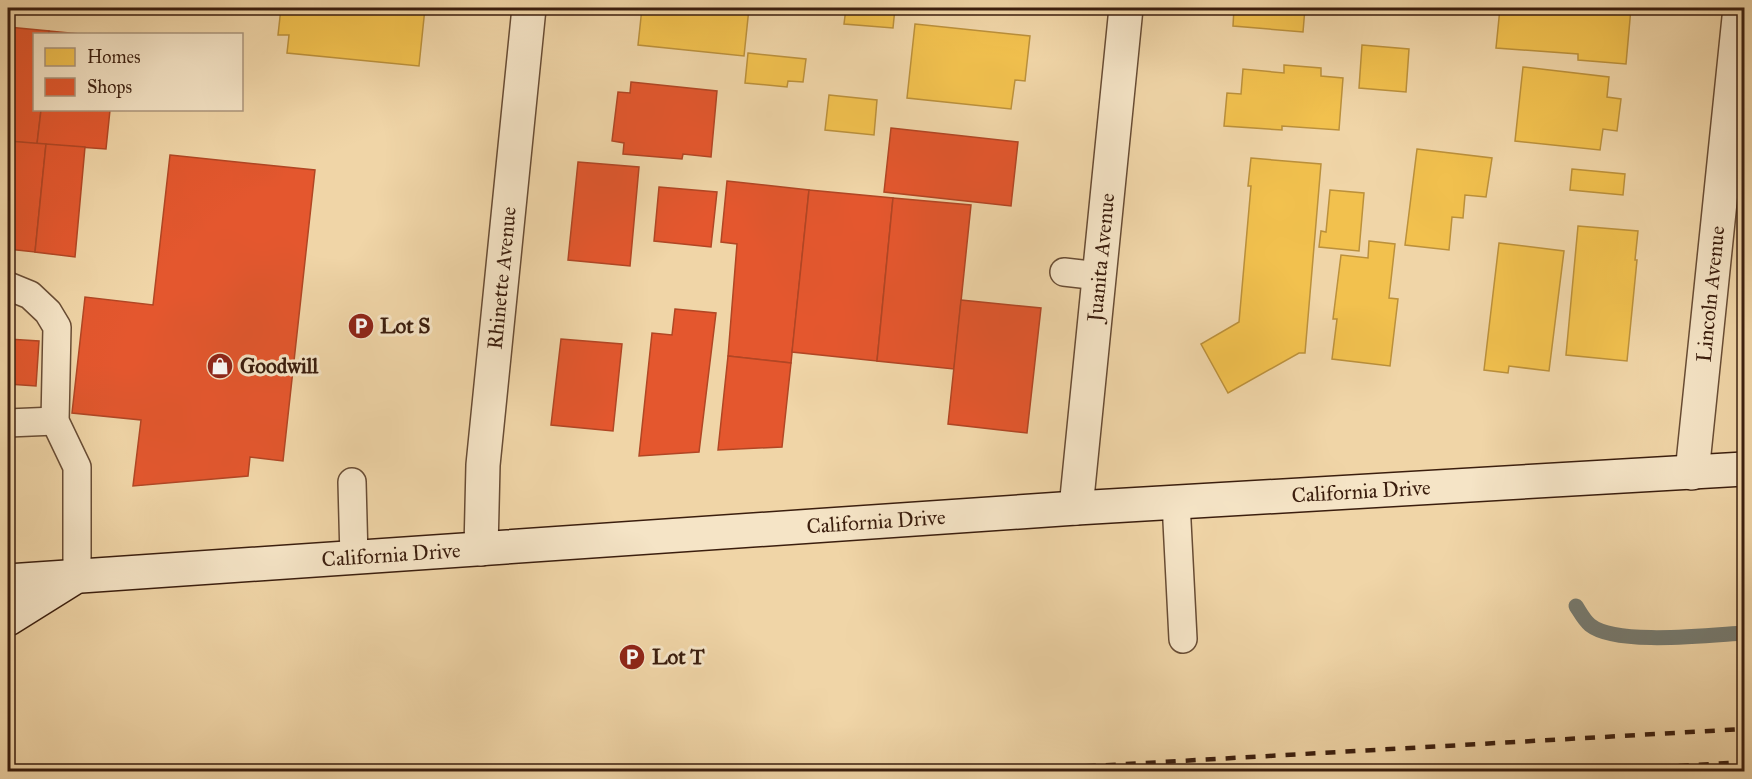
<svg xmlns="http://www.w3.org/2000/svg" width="1752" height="779" viewBox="0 0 1752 779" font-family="'IM FELL Great Primer',serif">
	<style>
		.homes { fill: #f2c14e; stroke: #bb903b; stroke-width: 1.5 }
		.shops { fill: #e4572e; stroke: #b14624; stroke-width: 1.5 }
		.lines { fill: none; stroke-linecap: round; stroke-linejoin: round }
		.stream { stroke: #767a6f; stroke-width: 15 }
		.lane-casing { stroke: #684c34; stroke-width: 30 }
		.street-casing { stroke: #684c34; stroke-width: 36 }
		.secondary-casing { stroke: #3b1e0e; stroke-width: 36 }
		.lane { stroke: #f5e4c6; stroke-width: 27 }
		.street { stroke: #f5e4c6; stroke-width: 33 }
		.secondary { stroke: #f5e4c6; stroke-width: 33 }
		.rail { stroke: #3b1e0e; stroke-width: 4.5; stroke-dasharray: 10 10; stroke-linecap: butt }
		.labels { text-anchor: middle; stroke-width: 6; stroke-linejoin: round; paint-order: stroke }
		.street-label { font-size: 21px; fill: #3b1e0e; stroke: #f5e4c6 }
		.poi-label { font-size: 21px; font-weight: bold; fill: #3b1e0e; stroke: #f5e4c6; text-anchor: start }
	</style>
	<rect width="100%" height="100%" fill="#f0d5a7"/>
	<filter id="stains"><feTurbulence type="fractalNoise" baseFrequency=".00333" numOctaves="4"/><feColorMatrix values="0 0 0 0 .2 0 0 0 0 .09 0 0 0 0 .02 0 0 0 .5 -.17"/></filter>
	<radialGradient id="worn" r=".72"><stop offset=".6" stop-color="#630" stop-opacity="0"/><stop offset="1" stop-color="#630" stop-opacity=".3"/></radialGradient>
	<g class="homes">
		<polygon points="281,8 425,8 419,66 287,53 289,35 278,35"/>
		<polygon points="642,8 749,8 744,56 638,45"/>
		<polygon points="846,8 895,8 893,28 844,24"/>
		<polygon points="1234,8 1305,8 1303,32 1233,26"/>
		<polygon points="1500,8 1631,8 1626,64 1578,60 1578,54 1496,48"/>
		<polygon points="915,24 1030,36 1025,81 1015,80 1011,109 907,98"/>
		<polygon points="1362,45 1409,49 1406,92 1359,88"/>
		<polygon points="748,53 806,59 803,82 788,81 787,87 745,83"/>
		<polygon points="1284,65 1321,68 1321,76 1343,78 1339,130 1282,126 1282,130 1224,126 1227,93 1241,94 1243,69 1284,73"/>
		<polygon points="1523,67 1609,77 1607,97 1621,99 1617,131 1603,129 1600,150 1515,141"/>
		<polygon points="829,95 877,100 874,135 825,130"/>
		<polygon points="1417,149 1492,158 1486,197 1465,195 1463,218 1452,217 1449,250 1405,245"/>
		<polygon points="1251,158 1321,164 1305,353 1299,353 1228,393 1201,344 1239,322 1251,186 1248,186"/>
		<polygon points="1572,169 1625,174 1623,195 1570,190"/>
		<polygon points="1330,190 1364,193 1359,251 1319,247 1321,231 1326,232"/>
		<polygon points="1578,226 1638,231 1635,260 1637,260 1627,361 1566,355"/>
		<polygon points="1369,241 1395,244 1389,298 1398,299 1390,366 1332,359 1337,319 1333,319 1341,255 1368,258"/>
		<polygon points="1499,243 1564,251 1549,371 1509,366 1508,373 1484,370"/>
	</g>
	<g class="shops">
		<polygon points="8,27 49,31 49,34 34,34 34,110 41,110 37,144 8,141"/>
		<polygon points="49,31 80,34 49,34"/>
		<polygon points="631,82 717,91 711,157 683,154 682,159 623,154 624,143 612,141 618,92 630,93"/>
		<polygon points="41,110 110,110 106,149 37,144"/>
		<polygon points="891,128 1018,142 1011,206 884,192"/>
		<polygon points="8,141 46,144 35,252 8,249"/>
		<polygon points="46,144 85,147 75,257 35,252"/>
		<polygon points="170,155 315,170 283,461 250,457 248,476 133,486 141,420 72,413 85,297 153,305"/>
		<polygon points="578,162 639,167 630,266 568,260"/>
		<polygon points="727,181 809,190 791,363 728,356 737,244 721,242"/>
		<polygon points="659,187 717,192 711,247 654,241"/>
		<polygon points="809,190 893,198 877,361 792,352"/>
		<polygon points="893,198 971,205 954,369 877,361"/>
		<polygon points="961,300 1041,308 1027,433 948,424"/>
		<polygon points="675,309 716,313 699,452 639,456 652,333 672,335"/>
		<polygon points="8,339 39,341 36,386 8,384"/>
		<polygon points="561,339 622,344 613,431 551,425"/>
		<polygon points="728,356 791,363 782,447 718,450"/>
	</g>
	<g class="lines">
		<path class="stream" d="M1576 606C1580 612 1584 620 1590 625 1616 646 1710 635 1744 633"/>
		<defs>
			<g id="lane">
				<polyline points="1064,272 1099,276"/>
				<polyline points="8,286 30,295 48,312 57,327 55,421 77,467 77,576"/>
				<polyline points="8,423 55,421"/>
				<polyline points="352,482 354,558"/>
				<polyline points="1176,502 1183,639"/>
			</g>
			<g id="street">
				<path id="s1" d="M1692 473 1740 8"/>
				<path id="s2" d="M1076 508 1126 8"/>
				<path id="s3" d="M481 549 483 465 529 8"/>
			</g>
			<g id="secondary">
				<path id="s4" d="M8 581 1076 508 1744 469"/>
				<polyline points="8,619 72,579"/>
			</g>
		</defs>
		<use href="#lane" class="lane-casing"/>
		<use href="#street" class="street-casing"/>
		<use href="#secondary" class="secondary-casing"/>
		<use href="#lane" class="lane"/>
		<use href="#street" class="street"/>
		<use href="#secondary" class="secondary"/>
		<g class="rail">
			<polyline points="986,772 1744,729"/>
			<polyline points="1579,772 1744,762"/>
		</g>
	</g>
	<defs>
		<symbol id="parking-disc" viewBox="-11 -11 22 22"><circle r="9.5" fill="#8f2418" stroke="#f5e4c6"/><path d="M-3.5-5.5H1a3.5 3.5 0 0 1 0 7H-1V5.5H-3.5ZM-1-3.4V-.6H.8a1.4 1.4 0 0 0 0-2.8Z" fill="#fff"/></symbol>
		<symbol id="shop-disc" viewBox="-11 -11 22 22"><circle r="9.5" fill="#8f2418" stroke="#f5e4c6"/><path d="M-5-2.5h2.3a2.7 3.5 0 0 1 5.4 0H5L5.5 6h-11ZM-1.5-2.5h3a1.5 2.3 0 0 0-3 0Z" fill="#fff"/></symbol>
	</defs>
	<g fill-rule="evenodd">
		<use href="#parking-disc" x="346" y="311" width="30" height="30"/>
		<use href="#shop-disc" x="205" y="351" width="30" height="30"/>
		<use href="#parking-disc" x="617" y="642" width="30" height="30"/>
	</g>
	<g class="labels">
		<g class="street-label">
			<text dy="7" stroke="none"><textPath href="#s2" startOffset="252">Juanita Avenue</textPath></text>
			<text dy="7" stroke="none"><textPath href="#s3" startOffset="272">Rhinette Avenue</textPath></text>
			<text dy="7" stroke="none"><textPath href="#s1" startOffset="180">Lincoln Avenue</textPath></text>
			<text dy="7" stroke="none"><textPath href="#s4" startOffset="1356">California Drive</textPath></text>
			<text dy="7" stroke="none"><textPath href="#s4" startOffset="870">California Drive</textPath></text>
			<text dy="7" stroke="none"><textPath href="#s4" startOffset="384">California Drive</textPath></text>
		</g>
		<g class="poi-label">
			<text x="380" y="333">Lot S</text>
			<text x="240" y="373">Goodwill</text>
			<text x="652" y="664">Lot T</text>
		</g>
	</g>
	<rect width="1752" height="779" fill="none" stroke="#f0d5a7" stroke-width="30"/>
	<rect x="9" y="9" width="1734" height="761" fill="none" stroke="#3b1e0e" stroke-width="3"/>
	<rect x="15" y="15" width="1722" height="749" fill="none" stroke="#3b1e0e" stroke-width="1.5"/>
	<rect x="33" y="33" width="210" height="78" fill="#f5e4c6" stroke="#ab957c" stroke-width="1.5"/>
	<rect x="45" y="48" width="30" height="18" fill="#f2c14e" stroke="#ab957c" stroke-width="1.5"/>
	<text x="87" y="63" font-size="18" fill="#3b1e0e">Homes</text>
	<rect x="45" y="78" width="30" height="18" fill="#e4572e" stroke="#ab957c" stroke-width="1.5"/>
	<text x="87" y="93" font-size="18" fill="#3b1e0e">Shops</text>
	<rect width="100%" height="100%" filter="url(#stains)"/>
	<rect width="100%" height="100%" fill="url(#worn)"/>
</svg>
